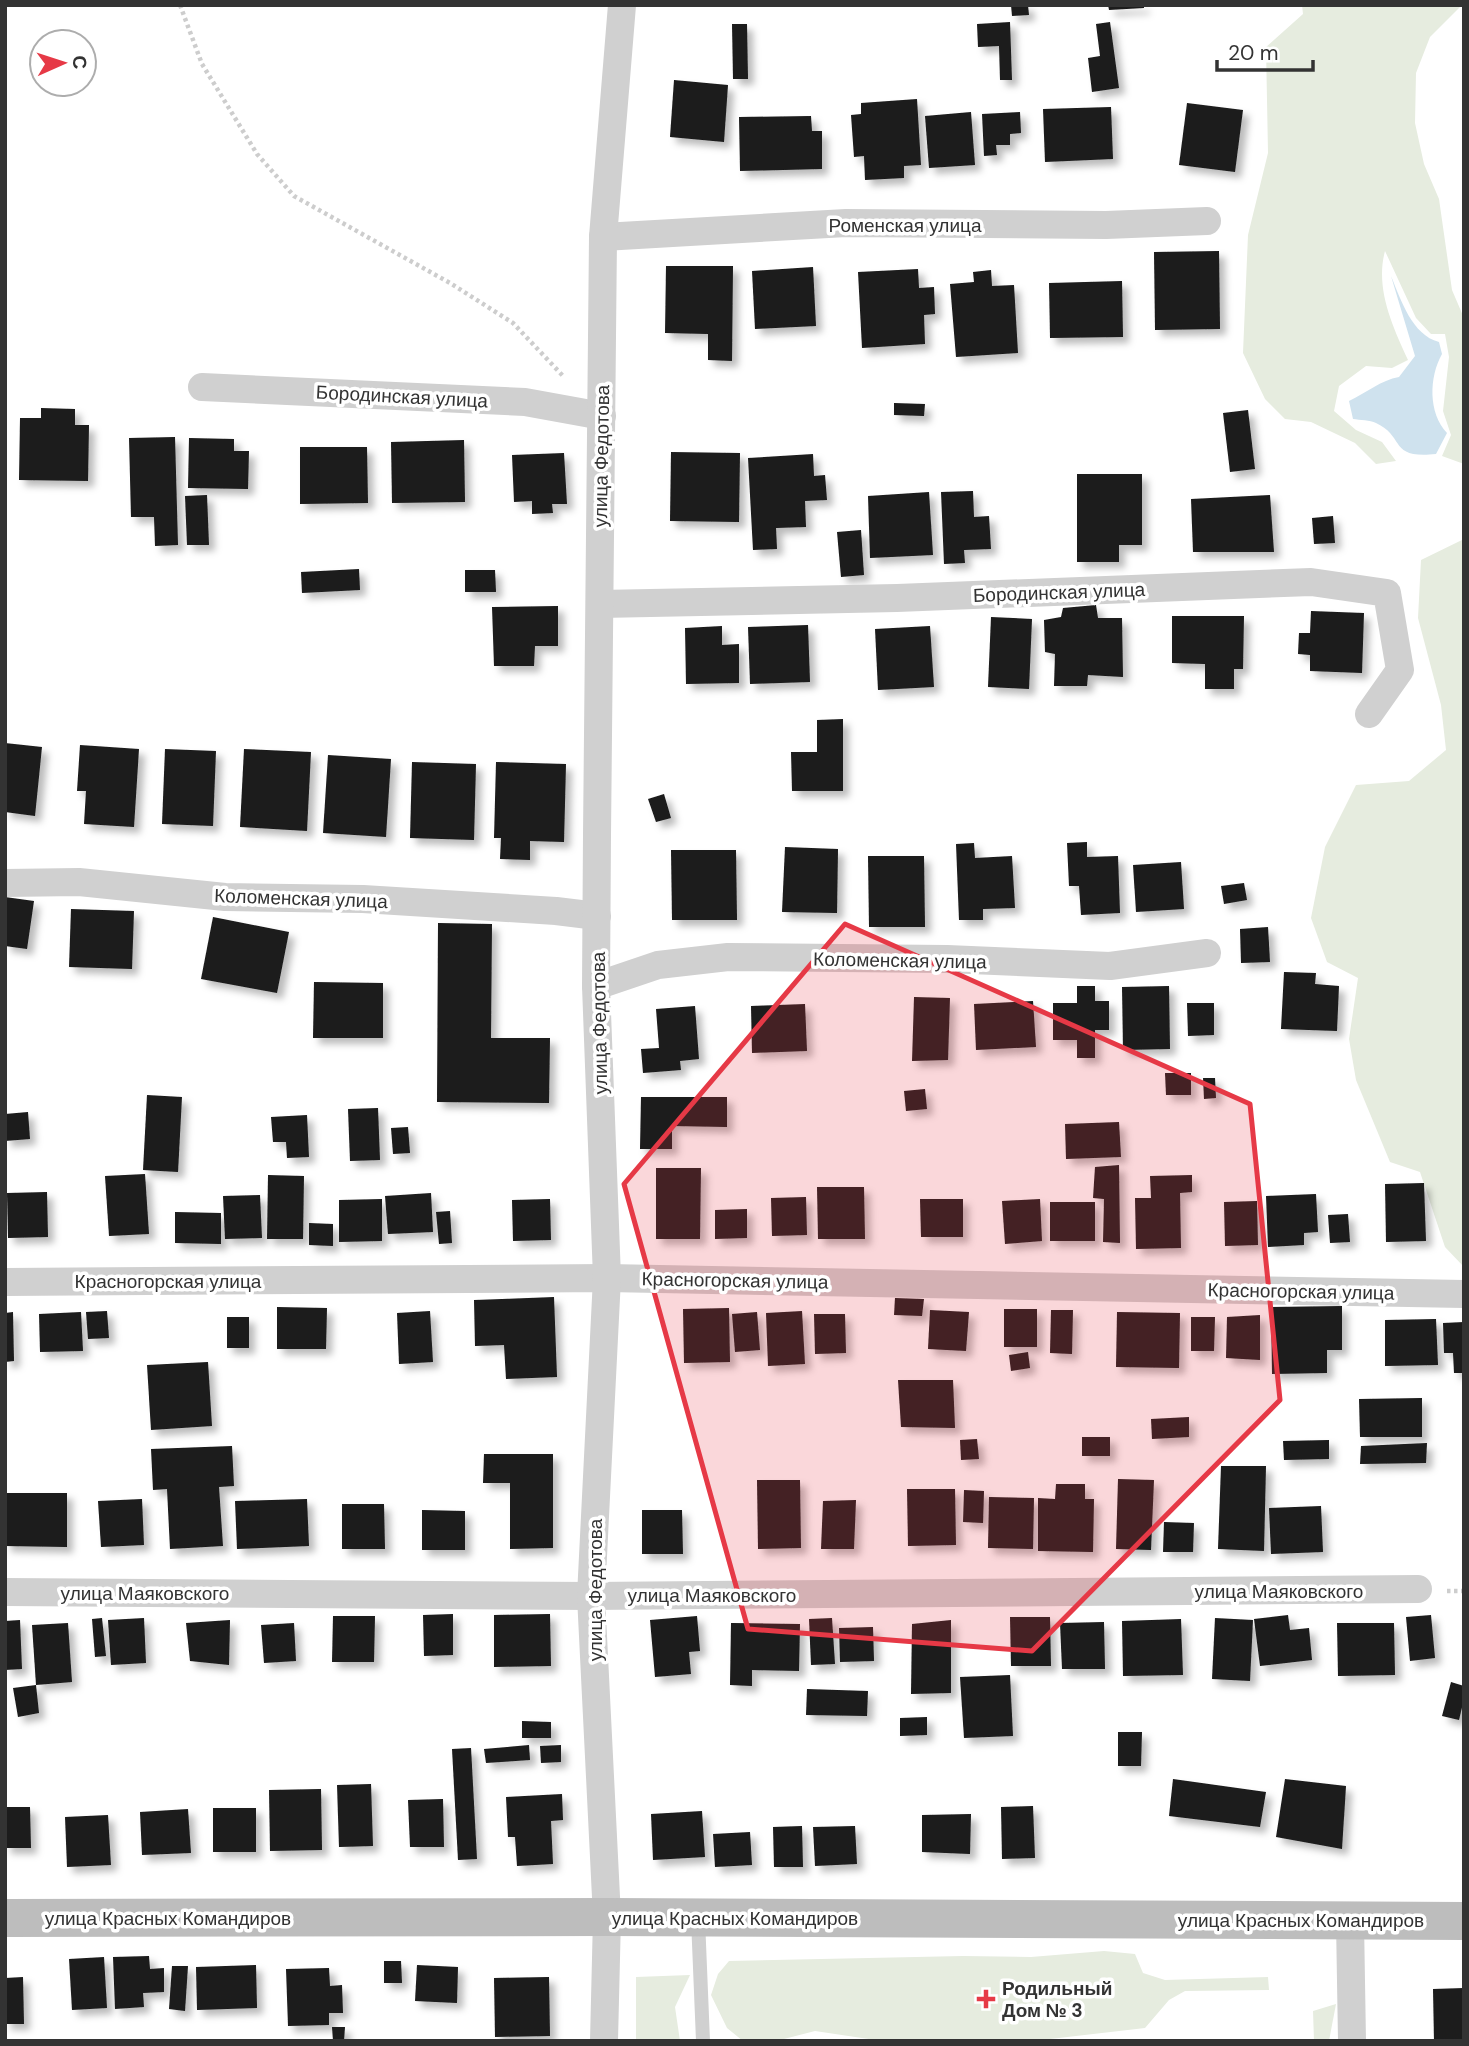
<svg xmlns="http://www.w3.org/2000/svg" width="1469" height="2046" viewBox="0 0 1469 2046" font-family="'DM Sans',sans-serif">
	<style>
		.green { fill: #e6ecdf }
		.water { fill: #cfe2ee }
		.building { fill: #1a1a1a; filter: url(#shadow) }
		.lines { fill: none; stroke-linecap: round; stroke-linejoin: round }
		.path { stroke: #cdcdcd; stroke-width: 4.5; stroke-dasharray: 3.5 3.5; stroke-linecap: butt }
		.lane { stroke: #d0d0d0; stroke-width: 14 }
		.street { stroke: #d0d0d0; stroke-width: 28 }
		.secondary { stroke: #bdbdbd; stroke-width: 38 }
		.marked { fill: #e63946; fill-opacity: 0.2; stroke: #e63946; stroke-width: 5; stroke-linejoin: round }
		.poi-dot { fill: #e63946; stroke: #fff; stroke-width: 2.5 }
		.labels { text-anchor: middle; stroke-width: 7; stroke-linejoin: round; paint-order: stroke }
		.street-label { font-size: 19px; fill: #333; stroke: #fff }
		.poi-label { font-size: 19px; font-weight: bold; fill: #333; stroke: #fff; text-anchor: start }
	</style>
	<defs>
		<filter id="shadow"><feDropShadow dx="6" dy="6" stdDeviation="3.5" flood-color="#0004"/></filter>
	</defs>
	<rect width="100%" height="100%" fill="#fff"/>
	<g class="green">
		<path d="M1302 5H1462L1430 37 1416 73 1415 123 1424 164 1439 199 1452 290 1464 318V464L1442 456 1451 435 1443 411 1449 357 1445 334H1431L1416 318 1385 251C1375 288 1392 325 1408 360L1392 368 1366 366 1339 386 1334 411 1356 430 1382 442 1396 461 1376 464 1355 443 1311 422 1285 419 1265 399 1243 353 1248 235 1268 153 1266 47 1303 14Z"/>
		<polygon points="1464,539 1464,1267 1445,1247 1420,1172 1390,1162 1356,1080 1349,1039 1358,978 1327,962 1311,918 1325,847 1356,785 1409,781 1446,750 1441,705 1418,618 1421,560"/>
		<polygon points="1104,1951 1135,1954 1143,1973 1165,1980 1268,1977 1269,1990 1185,1991 1169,2000 1145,2028 1033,2041 882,2041 815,2031 784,2039 743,2041 727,2028 711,1995 718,1974 729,1961 963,1956 1031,1957"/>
		<polygon points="690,1975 675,2007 680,2041 636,2041 636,1977"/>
		<polygon points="1336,2004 1329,2041 1314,2041 1313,2011"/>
	</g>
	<path class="water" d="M1391 276C1401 300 1412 335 1439 342L1442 354C1429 377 1428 413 1447 433L1436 454C1388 459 1406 437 1376 423 1370 420 1360 420 1353 419L1349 401C1366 393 1381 380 1399 377L1415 356Z"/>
	<g class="building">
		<polygon points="1011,5 1028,5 1029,15 1012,16"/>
		<polygon points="1108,5 1144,5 1144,8 1109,10"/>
		<polygon points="1010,22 1012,80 1000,80 999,46 978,47 977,24"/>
		<polygon points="1110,22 1119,88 1092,92 1088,58 1100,56 1096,24"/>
		<polygon points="732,24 747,24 748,79 733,79"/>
		<polygon points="674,80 728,85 724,142 670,137"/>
		<polygon points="917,99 921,165 904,166 904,178 865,180 864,156 854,157 851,115 861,114 861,103"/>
		<polygon points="1187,103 1243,110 1235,172 1179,165"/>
		<polygon points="1111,107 1113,159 1045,162 1043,109"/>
		<polygon points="971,112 975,165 929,168 925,116"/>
		<polygon points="1020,112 1021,133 1010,134 1010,145 996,145 997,155 984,156 982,114"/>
		<polygon points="811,116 812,131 822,131 822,169 740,171 739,117"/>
		<polygon points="1219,251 1220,329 1155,330 1154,252"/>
		<polygon points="666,266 733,266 732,361 708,360 708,334 665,333"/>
		<polygon points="813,267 816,326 755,329 752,271"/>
		<polygon points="918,269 919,288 934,287 935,314 924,315 925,344 862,348 858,272"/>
		<polygon points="991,270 992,286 1014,285 1018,353 956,357 950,284 974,282 973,272"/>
		<polygon points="1122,281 1123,337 1050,338 1049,283"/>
		<polygon points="894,403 925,404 924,416 894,415"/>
		<polygon points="41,408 75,409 75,425 89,425 88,481 19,480 20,418 41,418"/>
		<polygon points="1248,410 1255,469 1230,472 1223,413"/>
		<polygon points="175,437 178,545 155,546 154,517 131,517 129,438"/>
		<polygon points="189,438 234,439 234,451 249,451 248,489 188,488"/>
		<polygon points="464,440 465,502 392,503 391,442"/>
		<polygon points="300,447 367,447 368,503 300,504"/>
		<polygon points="671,452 740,453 739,522 670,521"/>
		<polygon points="564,453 567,504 552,504 553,513 532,514 532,501 514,502 512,455"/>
		<polygon points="813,454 814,476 825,475 827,500 805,501 806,527 776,528 777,549 753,550 748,458"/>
		<polygon points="1077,474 1142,474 1142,545 1119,545 1119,562 1077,562"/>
		<polygon points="973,491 974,517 989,516 991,549 964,550 965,563 944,564 941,492"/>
		<polygon points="929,492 933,555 870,558 868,496"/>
		<polygon points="207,495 209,545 187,545 185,496"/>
		<polygon points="1270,495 1274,552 1193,552 1191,499"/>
		<polygon points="1333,516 1335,543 1314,544 1312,518"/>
		<polygon points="861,530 864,575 841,577 837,532"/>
		<polygon points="359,569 360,590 302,593 301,572"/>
		<polygon points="465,570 495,570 496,592 465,592"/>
		<polygon points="1096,605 1098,618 1122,618 1123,677 1088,675 1087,686 1054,686 1055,654 1045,652 1044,620 1061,617 1063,608"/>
		<polygon points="558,606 558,646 535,646 534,666 494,666 492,607"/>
		<polygon points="1311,611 1364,613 1362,673 1310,671 1310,655 1298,654 1299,633 1310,633"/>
		<polygon points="1172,616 1244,616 1243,669 1234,669 1234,689 1205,689 1205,664 1172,663"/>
		<polygon points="991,617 1032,619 1029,689 988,687"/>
		<polygon points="808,625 810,682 750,684 748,627"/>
		<polygon points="722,626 722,645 739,644 739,683 686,684 685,628"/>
		<polygon points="930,626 934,687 878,690 875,629"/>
		<polygon points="843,719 843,791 792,791 791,752 817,752 817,720"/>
		<polygon points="5,743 42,747 35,816 5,812"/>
		<polygon points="80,745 139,749 134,827 84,824 86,791 77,791"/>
		<polygon points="165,749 216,751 213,826 162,824"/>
		<polygon points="244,749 311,752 307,831 240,827"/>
		<polygon points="328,755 391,759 386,837 323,833"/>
		<polygon points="412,762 476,764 474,840 410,838"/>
		<polygon points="496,762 566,764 564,842 530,841 530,860 500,859 501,838 494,838"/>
		<polygon points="664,794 671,818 656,822 648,799"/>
		<polygon points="1087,842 1087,857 1118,856 1120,913 1081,915 1079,886 1069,886 1067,843"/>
		<polygon points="974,843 975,858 1012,856 1015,908 983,909 983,920 959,920 956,844"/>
		<polygon points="785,847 838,849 837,913 782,912"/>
		<polygon points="671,850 736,850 737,920 672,920"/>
		<polygon points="868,856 924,856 925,927 869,927"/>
		<polygon points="1181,862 1184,909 1136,912 1133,865"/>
		<polygon points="1244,883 1247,900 1224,904 1221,886"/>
		<polygon points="5,897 34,901 27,949 5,946"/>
		<polygon points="71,909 134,911 132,969 69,967"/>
		<polygon points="213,917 289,932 277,993 201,979"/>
		<polygon points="438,923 492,924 491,1038 550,1038 549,1103 437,1102"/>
		<polygon points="1268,927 1270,962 1241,963 1240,929"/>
		<polygon points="1284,972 1316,973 1315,984 1339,986 1337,1031 1281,1029"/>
		<polygon points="314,982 383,983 383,1038 313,1038"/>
		<polygon points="1077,986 1095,986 1095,1001 1109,1001 1109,1030 1095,1030 1095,1058 1077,1058 1077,1040 1053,1040 1053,1003 1077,1003"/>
		<polygon points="1169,986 1170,1049 1123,1050 1122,987"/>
		<polygon points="914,997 950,998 948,1060 912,1061"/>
		<polygon points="1033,1001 1036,1047 976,1050 974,1004"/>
		<polygon points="1187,1003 1214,1003 1214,1035 1188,1036"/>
		<polygon points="805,1004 807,1051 752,1053 751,1006"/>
		<polygon points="695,1006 699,1059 680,1061 681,1070 643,1073 641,1049 659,1048 656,1009"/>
		<polygon points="1165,1073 1191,1073 1191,1095 1166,1095"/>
		<polygon points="1203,1078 1215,1078 1216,1098 1204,1099"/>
		<polygon points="925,1089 927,1109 906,1111 904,1091"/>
		<polygon points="147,1095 182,1097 178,1172 143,1170"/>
		<polygon points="641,1097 727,1097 727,1127 672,1126 672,1149 640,1149"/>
		<polygon points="378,1108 380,1160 350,1161 348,1109"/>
		<polygon points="28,1112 30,1139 5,1141 5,1114"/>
		<polygon points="307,1115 309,1157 287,1158 286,1142 273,1142 271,1117"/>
		<polygon points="1119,1122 1121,1157 1066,1159 1065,1124"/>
		<polygon points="408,1127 410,1153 393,1154 391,1128"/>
		<polygon points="1119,1165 1120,1243 1103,1242 1104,1199 1093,1198 1095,1167"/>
		<polygon points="656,1168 701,1168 700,1239 656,1239"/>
		<polygon points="145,1174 149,1234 109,1236 105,1176"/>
		<polygon points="268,1175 304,1176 303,1239 267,1239"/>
		<polygon points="1192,1175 1192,1192 1180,1193 1181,1248 1136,1249 1135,1198 1151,1198 1150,1176"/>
		<polygon points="1424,1183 1426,1241 1386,1242 1385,1184"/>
		<polygon points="817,1187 864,1187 865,1239 818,1239"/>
		<polygon points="47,1192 48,1237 8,1238 7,1193"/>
		<polygon points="431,1193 433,1232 388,1234 385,1196"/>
		<polygon points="1316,1194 1318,1232 1304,1233 1304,1245 1268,1247 1266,1196"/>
		<polygon points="260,1195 262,1238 225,1239 223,1196"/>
		<polygon points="806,1197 807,1235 772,1236 771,1198"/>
		<polygon points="382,1199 382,1241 339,1242 339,1200"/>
		<polygon points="550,1199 551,1240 513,1241 512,1200"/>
		<polygon points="920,1199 963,1199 963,1237 921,1237"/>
		<polygon points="1040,1199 1042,1241 1005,1244 1002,1201"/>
		<polygon points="1257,1201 1258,1245 1225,1246 1224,1202"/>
		<rect x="1050" y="1202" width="45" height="39"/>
		<polygon points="747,1209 747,1238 715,1239 715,1210"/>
		<polygon points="450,1211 452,1243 439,1244 436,1212"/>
		<polygon points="175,1212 221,1213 221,1244 175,1243"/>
		<polygon points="1348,1214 1350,1242 1330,1243 1328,1215"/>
		<polygon points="309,1223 333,1224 333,1246 309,1245"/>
		<polygon points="554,1297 557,1377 506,1379 504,1345 475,1346 474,1300"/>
		<polygon points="895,1298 924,1299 922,1316 894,1315"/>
		<polygon points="1342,1306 1342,1350 1327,1350 1327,1373 1272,1374 1271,1307"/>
		<polygon points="277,1307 327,1308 326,1349 277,1349"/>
		<polygon points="729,1308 730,1362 684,1363 683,1309"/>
		<rect x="1004" y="1309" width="33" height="38"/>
		<polygon points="930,1310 969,1312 966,1351 928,1349"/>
		<polygon points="1051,1310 1073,1310 1072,1354 1050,1353"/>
		<polygon points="107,1311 109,1338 88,1339 86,1312"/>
		<polygon points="430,1311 433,1362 399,1364 397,1313"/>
		<polygon points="802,1311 805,1364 768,1366 766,1313"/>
		<polygon points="13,1312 14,1361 5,1362 5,1313"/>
		<polygon points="81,1312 83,1351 40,1352 39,1314"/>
		<polygon points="757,1312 760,1350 735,1352 732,1314"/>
		<polygon points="1117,1312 1180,1313 1179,1368 1116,1367"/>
		<polygon points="814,1314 845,1314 846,1353 815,1354"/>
		<polygon points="1260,1315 1260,1360 1226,1358 1227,1317"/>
		<rect x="227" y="1317" width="22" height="31"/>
		<polygon points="1191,1317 1215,1317 1214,1351 1191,1351"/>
		<polygon points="1436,1319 1438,1365 1385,1366 1385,1320"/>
		<polygon points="1464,1322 1464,1373 1454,1373 1453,1353 1444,1353 1443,1323"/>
		<polygon points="1028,1352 1030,1368 1011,1371 1009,1355"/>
		<polygon points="208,1362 212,1426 151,1430 147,1365"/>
		<polygon points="898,1380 953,1380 955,1428 901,1427"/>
		<polygon points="1422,1398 1422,1437 1360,1437 1359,1399"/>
		<polygon points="1189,1417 1189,1437 1152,1439 1151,1419"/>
		<rect x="1082" y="1437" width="28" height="19"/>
		<polygon points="977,1439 979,1459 961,1460 960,1440"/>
		<polygon points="1329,1440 1329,1459 1284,1460 1283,1441"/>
		<polygon points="1427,1443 1426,1463 1360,1464 1361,1446"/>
		<polygon points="232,1446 234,1486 219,1487 223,1546 170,1549 167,1489 153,1490 151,1449"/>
		<polygon points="484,1454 553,1454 553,1548 510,1549 510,1483 483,1483"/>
		<polygon points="1221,1466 1266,1466 1264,1551 1218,1549"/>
		<polygon points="1118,1479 1154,1480 1151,1550 1116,1549"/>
		<polygon points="757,1480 800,1480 801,1548 758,1549"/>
		<polygon points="1056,1484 1085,1484 1085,1499 1094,1499 1093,1552 1038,1551 1038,1498 1055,1499"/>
		<polygon points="907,1489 955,1489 956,1545 908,1546"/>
		<polygon points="964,1490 984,1491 983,1523 963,1522"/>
		<polygon points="5,1493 67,1493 67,1547 5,1546"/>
		<polygon points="989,1497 1034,1498 1033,1549 988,1548"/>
		<polygon points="142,1499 144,1545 101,1547 98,1501"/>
		<polygon points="307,1499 309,1546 237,1549 235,1501"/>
		<polygon points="856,1500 854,1549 821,1549 823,1501"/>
		<polygon points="342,1504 384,1504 385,1549 342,1549"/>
		<polygon points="1321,1506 1323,1552 1271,1554 1269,1508"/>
		<polygon points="422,1510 465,1511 465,1550 422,1550"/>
		<polygon points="642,1510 682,1510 683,1554 642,1554"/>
		<polygon points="1164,1522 1194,1523 1193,1552 1163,1552"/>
		<polygon points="453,1614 453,1655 424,1656 423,1615"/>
		<polygon points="550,1614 551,1666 494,1667 494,1615"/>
		<polygon points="1288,1615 1290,1630 1309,1628 1312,1660 1260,1666 1254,1619"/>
		<polygon points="1431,1615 1435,1658 1410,1661 1406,1617"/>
		<polygon points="333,1616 375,1616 374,1662 332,1662"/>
		<polygon points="697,1616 700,1651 689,1652 691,1674 655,1677 650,1620"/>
		<polygon points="1010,1617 1050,1617 1051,1666 1011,1666"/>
		<polygon points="102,1618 106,1656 95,1657 92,1619"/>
		<polygon points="144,1618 146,1663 111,1665 108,1620"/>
		<polygon points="832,1618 835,1664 811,1665 809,1619"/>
		<polygon points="1215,1618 1253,1620 1250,1681 1212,1679"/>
		<polygon points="1181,1619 1183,1675 1123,1676 1122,1621"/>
		<polygon points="20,1620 22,1669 5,1670 5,1621"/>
		<polygon points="230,1620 229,1665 190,1661 186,1623"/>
		<polygon points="951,1620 951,1693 911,1694 912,1624"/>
		<polygon points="1104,1622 1105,1669 1062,1669 1060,1623"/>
		<polygon points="68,1623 72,1682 36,1685 32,1625"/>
		<polygon points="294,1623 296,1661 264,1663 261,1625"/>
		<polygon points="731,1623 800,1624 799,1671 752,1670 752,1686 730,1685"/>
		<polygon points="1337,1623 1394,1623 1395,1675 1338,1676"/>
		<polygon points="873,1627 874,1661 840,1662 839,1628"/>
		<polygon points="1010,1675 1013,1736 964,1738 960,1677"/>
		<polygon points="1451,1682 1464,1686 1464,1699 1459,1720 1442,1716"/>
		<polygon points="36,1685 39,1713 18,1717 13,1688"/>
		<polygon points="807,1689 868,1691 867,1716 806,1715"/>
		<polygon points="927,1717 927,1735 900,1736 900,1718"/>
		<polygon points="522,1721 551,1722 551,1738 522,1738"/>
		<polygon points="1118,1732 1142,1732 1141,1766 1118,1766"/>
		<polygon points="529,1745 530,1760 486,1763 484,1749"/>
		<polygon points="561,1745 561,1762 541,1763 540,1746"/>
		<polygon points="471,1748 477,1859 458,1860 452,1749"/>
		<polygon points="1173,1779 1266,1792 1260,1827 1169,1816"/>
		<polygon points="1285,1779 1346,1786 1342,1849 1276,1837"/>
		<polygon points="371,1784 373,1846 339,1847 337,1785"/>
		<polygon points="321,1789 322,1850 270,1851 269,1790"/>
		<polygon points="562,1794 563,1820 551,1821 553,1864 517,1866 515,1837 508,1837 506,1797"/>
		<polygon points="443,1799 444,1847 410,1847 408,1800"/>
		<polygon points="1033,1806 1035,1858 1002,1859 1001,1807"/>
		<polygon points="5,1807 30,1807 31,1848 5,1848"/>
		<rect x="213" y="1808" width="43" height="44"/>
		<polygon points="188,1809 191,1853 142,1855 140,1812"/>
		<polygon points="702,1811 705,1857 653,1860 651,1814"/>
		<polygon points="971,1814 970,1854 922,1852 922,1815"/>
		<polygon points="108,1815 111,1865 67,1867 65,1817"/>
		<polygon points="802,1826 803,1867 774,1867 773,1827"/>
		<polygon points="855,1826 857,1864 815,1866 813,1827"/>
		<polygon points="750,1832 752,1865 715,1867 713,1834"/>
		<polygon points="149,1956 150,1969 164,1968 164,1992 143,1993 144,2007 115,2009 113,1957"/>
		<polygon points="104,1957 107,2008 72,2010 69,1959"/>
		<polygon points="384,1961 401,1961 402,1983 384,1983"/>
		<polygon points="256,1965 257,2008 197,2010 196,1967"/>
		<polygon points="417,1965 458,1967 457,2003 415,2001"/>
		<polygon points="172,1966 188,1966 185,2011 169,2009"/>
		<polygon points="329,1968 330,1986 342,1985 343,2013 329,2013 329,2025 288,2026 286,1969"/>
		<polygon points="23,1977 24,2024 5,2024 5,1978"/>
		<polygon points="549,1977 550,2036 495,2037 494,1978"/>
		<polygon points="1464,1988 1464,2041 1434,2041 1433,1989"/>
		<polygon points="332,2027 345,2027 344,2041 333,2041"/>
	</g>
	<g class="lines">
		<g class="path">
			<polyline points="180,5 202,64 257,154 294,196 450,283 513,323 564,377"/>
			<polyline points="1447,1591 1464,1591"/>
		</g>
		<polyline class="lane" points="698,1919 703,2041"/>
		<g class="street">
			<polyline points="603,237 846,223 1106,225 1207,221"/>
			<polyline points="202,387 525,402 602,416"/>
			<polyline points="600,604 897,598 1311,582 1387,593 1400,670 1369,714"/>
			<polyline points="5,883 79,882 225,897 363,899 556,911 597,916"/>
			<polyline points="596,986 658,965 728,957 947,959 1110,966 1207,953"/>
			<polyline points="5,1282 607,1278 1464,1294"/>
			<polyline points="5,1592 591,1596 1418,1589"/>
			<polyline points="1350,1921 1352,2041"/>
			<polyline points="604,2041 607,1917 591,1596 607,1278 596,986 597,835 603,237 622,5"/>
		</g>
		<polyline class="secondary" points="5,1918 607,1917 1464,1921"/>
	</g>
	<path class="marked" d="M845 924 1250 1104 1280 1400 1032 1651 748 1629 624 1184Z"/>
	<path class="poi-dot" d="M982.5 1988.5h7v7h7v7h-7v7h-7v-7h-7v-7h7z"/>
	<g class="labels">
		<g class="street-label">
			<text x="905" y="232">Роменская улица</text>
			<text transform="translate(402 396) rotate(3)" y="7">Бородинская улица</text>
			<text transform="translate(601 456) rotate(-89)" y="7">улица Федотова</text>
			<text transform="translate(1059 592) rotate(-2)" y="7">Бородинская улица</text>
			<text transform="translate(301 898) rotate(2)" y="7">Коломенская улица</text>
			<text transform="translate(900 960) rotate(1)" y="7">Коломенская улица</text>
			<text transform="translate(599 1023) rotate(-91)" y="7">улица Федотова</text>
			<text transform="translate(735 1280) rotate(1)" y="7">Красногорская улица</text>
			<text x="168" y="1288">Красногорская улица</text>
			<text transform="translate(1301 1291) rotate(1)" y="7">Красногорская улица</text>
			<text transform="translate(595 1590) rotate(-90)" y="7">улица Федотова</text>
			<text x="1279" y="1598">улица Маяковского</text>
			<text x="145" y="1600">улица Маяковского</text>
			<text x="712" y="1602">улица Маяковского</text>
			<text x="168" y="1925">улица Красных Командиров</text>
			<text x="735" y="1925">улица Красных Командиров</text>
			<text x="1301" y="1927">улица Красных Командиров</text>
		</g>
		<g class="poi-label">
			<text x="1002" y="1995">Родильный<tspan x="1002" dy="22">Дом № 3</tspan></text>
		</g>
	</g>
	<rect width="1469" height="2046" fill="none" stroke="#333333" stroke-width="14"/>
	<g transform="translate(63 63) rotate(87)"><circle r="33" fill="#ffffff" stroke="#adadad" stroke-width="2"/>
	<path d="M0-5L12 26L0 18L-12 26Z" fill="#e63946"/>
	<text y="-10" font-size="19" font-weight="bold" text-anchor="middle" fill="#333333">С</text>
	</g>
	<path d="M1217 60v10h96v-10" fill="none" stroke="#333333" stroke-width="3.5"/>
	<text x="1228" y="60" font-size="21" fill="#333333" stroke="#ffffff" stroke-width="5" paint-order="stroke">20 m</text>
</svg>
